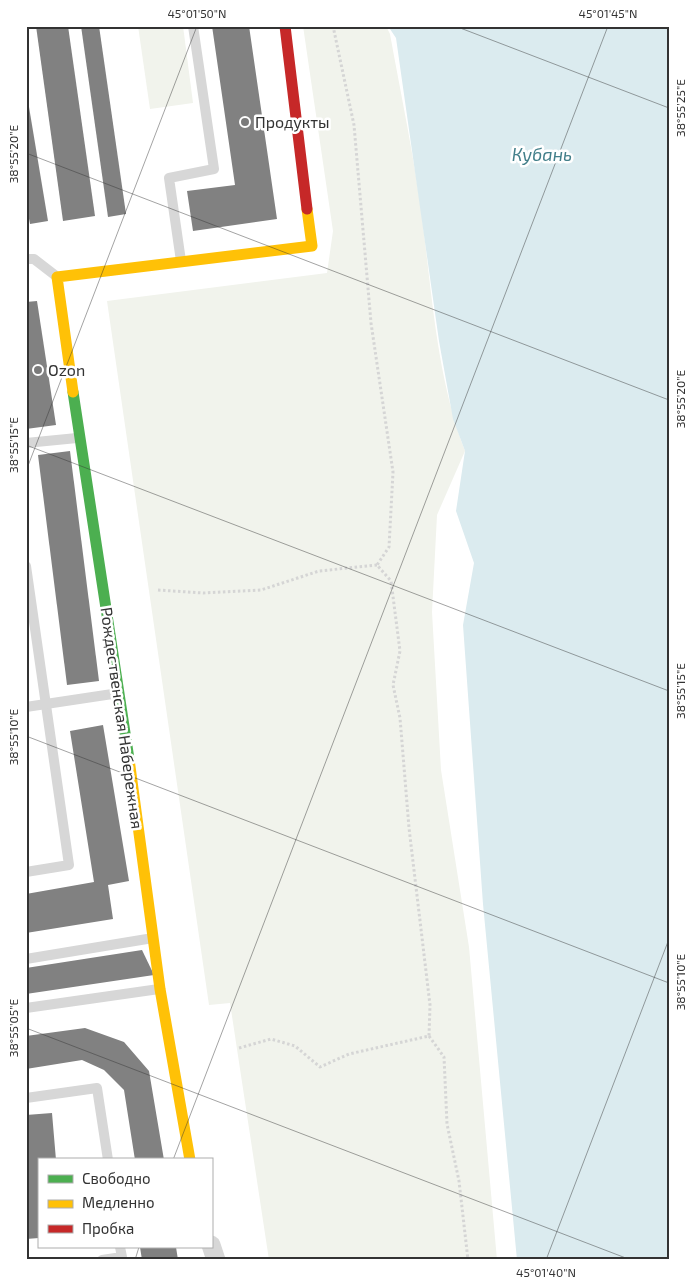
<svg xmlns="http://www.w3.org/2000/svg" width="695" height="1286" viewBox="0 0 695 1286" font-family="'Exo 2',sans-serif">
	<style>
		.green { fill: #f1f3ec }
		.water { fill: #dbebef }
		.building { fill: #818181 }
		.lines { fill: none; stroke-linecap: round; stroke-linejoin: round }
		.path { stroke: #d5d5d5; stroke-width: 3; stroke-dasharray: 2.5 2.5; stroke-linecap: butt }
		.lane { stroke: #d7d7d7; stroke-width: 10 }
		.street { stroke: #d7d7d7; stroke-width: 19 }
		.fast { stroke: #4caf50; stroke-width: 11 }
		.slow { stroke: #ffc107; stroke-width: 11 }
		.jam { stroke: #c62828; stroke-width: 11 }
		.ticks { fill: none; stroke: #333; stroke-width: 1; stroke-opacity: 0.45 }
		.poi-dot { fill: #7a7a7a; stroke: #fff; stroke-width: 2 }
		.labels { text-anchor: middle; stroke-width: 5; stroke-linejoin: round; paint-order: stroke }
		.poi-label { font-size: 16px; fill: #333; stroke: #fff; text-anchor: start }
		.street-label { font-size: 16px; fill: #333; stroke: #fff }
		.water-label { font-size: 18px; font-style: italic; fill: #437f8a; stroke: #fff }
		.neatline { fill: none; stroke: #333; stroke-width: 2 }
		.ticks-label { font-size: 12px; text-anchor: middle; fill: #333 }
	</style>
	<rect width="100%" height="100%" fill="#fff"/>
	<g class="green">
		<polygon points="138,26 183,26 193,103 150,109"/>
		<path d="M303 26H386L390 34C401 95 414 156 422 217 432 295 437 378 465 451L437 515 432 612 441 770 469 947 497 1260H269L230 1003 209 1005 107 301 327 273 333 231Z"/>
	</g>
	<polygon class="water" points="388,26 669,26 669,1260 517,1260 483,904 463,625 474,563 456,511 465,451 453,419 439,341 396,38"/>
	<g class="building">
		<polygon points="36,26 68,26 95,216 63,221"/>
		<polygon points="81,26 99,26 126,214 108,217"/>
		<polygon points="212,26 249,26 277,219 193,231 187,191 235,185"/>
		<polygon points="26,89 48,221 30,224 26,202"/>
		<polygon points="37,301 56,425 26,429 26,302"/>
		<polygon points="70,451 99,681 67,685 38,455"/>
		<polygon points="103,725 129,881 108,885 113,919 26,933 26,894 94,882 70,731"/>
		<polygon points="142,950 154,975 26,994 26,968"/>
		<polygon points="85,1028 124,1042 149,1071 164,1160 135,1160 124,1090 104,1070 82,1060 26,1069 26,1036"/>
		<polygon points="52,1113 56,1160 39,1160 39,1238 26,1239 26,1115"/>
		<polygon points="140,1247 176,1247 178,1260 142,1260"/>
	</g>
	<g class="lines">
		<g class="path">
			<polyline points="158,590 203,593 261,590 319,571 377,565"/>
			<polyline points="429,1036 444,1057 447,1124 459,1181 468,1260"/>
			<polyline points="239,1048 271,1039 295,1046 320,1067 349,1054 429,1036 430,1005 409,828 400,718 393,685 400,651 391,581 377,565 389,547 393,472 371,323 354,125 333,26"/>
		</g>
		<g class="lane">
			<polyline points="26,259 34,259 56,276"/>
			<polyline points="181,261 169,178 214,169 193,26"/>
			<polyline points="26,443 77,438"/>
			<polyline points="26,566 69,865 26,872"/>
			<polyline points="26,707 119,693"/>
			<polyline points="26,959 153,938"/>
			<polyline points="26,1008 159,989"/>
			<polyline points="26,1098 97,1088 108,1160"/>
			<polyline points="102,1260 122,1257 120,1247"/>
		</g>
		<polyline class="street" points="211,1245 216,1260"/>
		<polyline class="fast" points="73,392 129,759"/>
		<g class="slow">
			<polyline points="73,392 57,277 312,246 307,209"/>
			<polyline points="129,759 160,989 190,1160"/>
		</g>
		<polyline class="jam" points="285,26 307,209"/>
	</g>
	<path class="ticks" d="M455 26 669 108M26 153 669 400M26 445 669 691M26 471 197 26M26 736 669 983M26 1028 631 1260M173 1160 608 26M135 1260 139 1247M546 1260 669 939"/>
	<g class="poi-dot">
		<circle cx="245" cy="122" r="5"/>
		<circle cx="38" cy="370" r="5"/>
	</g>
	<g class="labels">
		<g class="poi-label">
			<text x="255" y="128">Продукты</text>
			<text x="48" y="376">Ozon</text>
		</g>
		<g class="street-label">
			<text transform="translate(122 718) rotate(82)" y="6">Рождественская Набережная</text>
		</g>
		<g class="water-label">
			<text x="542" y="161">Кубань</text>
		</g>
	</g>
	<rect width="695" height="1286" fill="none" stroke="#ffffff" stroke-width="55"/>
	<rect x="38" y="1158" width="175" height="90" fill="#ffffff" stroke="#adadad"/>
	<rect x="48" y="1175" width="25" height="8" fill="#4caf50" stroke="#adadad"/>
	<text x="82" y="1184" font-size="15" fill="#333333">Свободно</text>
	<rect x="48" y="1200" width="25" height="8" fill="#ffc107" stroke="#adadad"/>
	<text x="82" y="1208" font-size="15" fill="#333333">Медленно</text>
	<rect x="48" y="1225" width="25" height="8" fill="#c62828" stroke="#adadad"/>
	<text x="82" y="1234" font-size="15" fill="#333333">Пробка</text>
	<rect x="28" y="28" width="640" height="1230" class="neatline"/>
	<g class="ticks-label">
		<text x="197" y="18">45°01'50"N</text>
		<text x="608" y="18">45°01'45"N</text>
		<text transform="translate(681 108) rotate(-90)" y="4">38°55'25"E</text>
		<text transform="translate(14 154) rotate(-90)" y="4">38°55'20"E</text>
		<text transform="translate(681 399) rotate(-90)" y="4">38°55'20"E</text>
		<text transform="translate(14 445) rotate(-90)" y="4">38°55'15"E</text>
		<text transform="translate(681 691) rotate(-90)" y="4">38°55'15"E</text>
		<text transform="translate(14 737) rotate(-90)" y="4">38°55'10"E</text>
		<text transform="translate(681 982) rotate(-90)" y="4">38°55'10"E</text>
		<text transform="translate(14 1028) rotate(-90)" y="4">38°55'05"E</text>
		<text x="546" y="1277">45°01'40"N</text>
	</g>
</svg>
